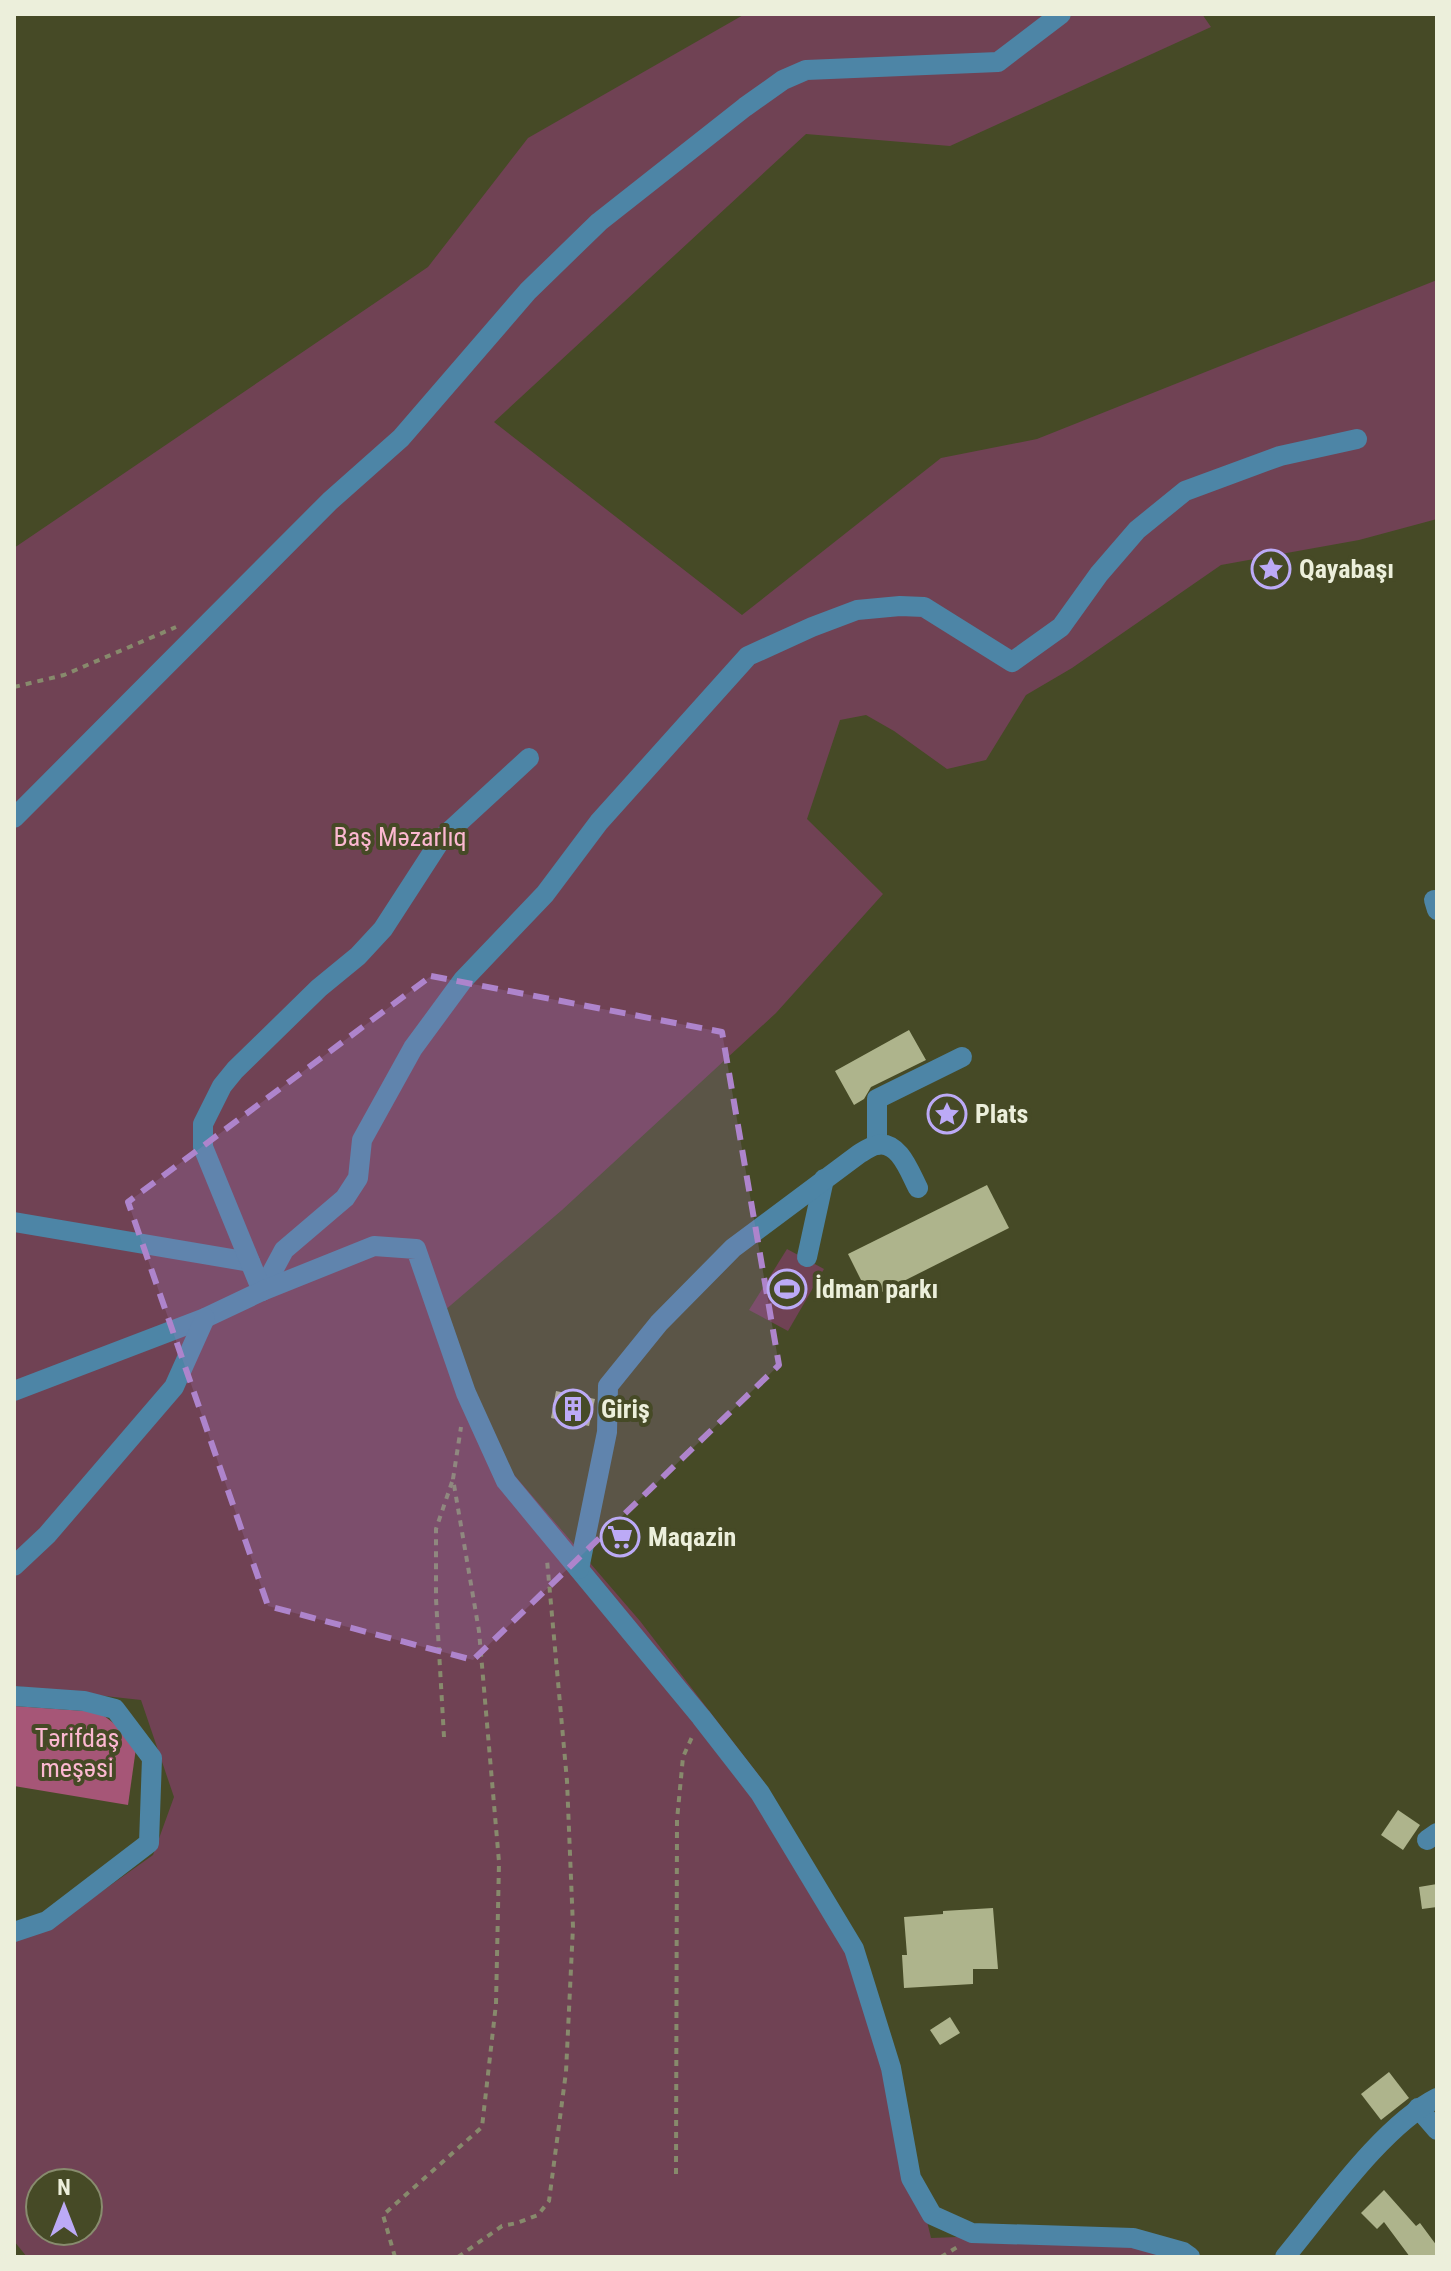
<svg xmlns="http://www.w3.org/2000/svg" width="1451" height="2271" viewBox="0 0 1451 2271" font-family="'Roboto Condensed',sans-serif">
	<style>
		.green { fill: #704254; fill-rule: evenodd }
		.forest { fill: #a65677 }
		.building { fill: #aeb48c }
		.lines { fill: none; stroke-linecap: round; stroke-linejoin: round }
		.path { stroke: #878a6c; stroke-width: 4; stroke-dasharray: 6 6; stroke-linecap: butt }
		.minor { stroke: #4d85a6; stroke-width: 20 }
		.marked { fill: #ae84cc; fill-opacity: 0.2; stroke: #ae84cc; stroke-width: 6; stroke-dasharray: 16 10; stroke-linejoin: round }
		.labels { text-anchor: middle; stroke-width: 8; stroke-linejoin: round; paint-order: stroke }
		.poi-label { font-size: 26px; font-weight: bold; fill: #ecefdb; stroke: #464a26; text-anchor: start }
		.park-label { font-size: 26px; fill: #fcb8d1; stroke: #464a26 }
	</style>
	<rect width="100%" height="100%" fill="#464a26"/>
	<g class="green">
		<path d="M745 14H1202L1211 27 950 146 806 134 494 422 742 615 941 458 1037 439 1437 280V519L1359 540 1221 565 1072 668 1026 695 986 760 947 769 894 731 866 715 840 720 807 819 883 894 776 1013 562 1210 444 1311 472 1426 640 1621 764 1782 871 1988 931 2238 1061 2233 1178 2257H27L14 2241V1940L49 1929 153 1855 174 1797 141 1700 14 1686V548L428 267 528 138ZM40 2183H88V2231H40Z"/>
		<polygon points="787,1249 824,1269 788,1331 749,1310"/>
	</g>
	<polygon class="forest" points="14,1706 99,1712 137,1741 128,1805 14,1786"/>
	<g class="building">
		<polygon points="909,1030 926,1060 871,1087 864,1099 854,1105 835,1071"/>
		<polygon points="987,1185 1009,1228 870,1298 848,1254"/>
		<polygon points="556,1391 595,1399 589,1426 551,1418"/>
		<polygon points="1398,1810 1420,1825 1403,1850 1381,1835"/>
		<polygon points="1437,1884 1437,1907 1422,1909 1419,1887"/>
		<polygon points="993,1908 998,1969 973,1969 973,1984 904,1988 902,1955 907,1955 904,1917 943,1914 943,1911"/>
		<polygon points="950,2017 960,2033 940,2045 930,2030"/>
		<polygon points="1389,2072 1409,2098 1381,2120 1361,2094"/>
		<polygon points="1384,2190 1416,2226 1420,2223 1437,2246 1437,2257 1410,2257 1384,2222 1377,2229 1361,2213"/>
	</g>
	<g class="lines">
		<g class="path">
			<polyline points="14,687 64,675 176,627"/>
			<polyline points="444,1737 436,1599 436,1529 452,1482"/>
			<polyline points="676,2174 677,1820 683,1757 692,1737"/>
			<polyline points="395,2257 383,2215 482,2127 496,2004 499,1862 479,1631 453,1479 461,1427"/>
			<polyline points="458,2257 502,2226 517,2223 538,2215 549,2201 566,2072 573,1927 567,1781 547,1560"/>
			<polyline points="941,2257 959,2246"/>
		</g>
		<g class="minor">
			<polyline points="14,818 330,501 401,438 528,291 599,222 745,107 783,80 806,70 998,62 1061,14"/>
			<polyline points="1434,900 1437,910"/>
			<polyline points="877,1145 877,1099 962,1057"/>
			<polyline points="14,1222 250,1262"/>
			<polyline points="807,1257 824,1179"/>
			<polyline points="262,1291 284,1250 345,1198 358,1178 362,1140 413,1048 463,980 545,894 599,822 748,656 812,627 857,610 900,606 924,607 1012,662 1061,627 1099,574 1137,530 1185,491 1280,456 1357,439"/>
			<polyline points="262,1291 203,1147 203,1124 222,1086 235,1070 319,988 358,956 383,929 442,838 529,758"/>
			<polyline points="14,1391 205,1318 262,1291 374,1246 416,1249 466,1393 506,1481 701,1717 760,1793 854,1949 891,2068 911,2178 932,2215 972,2233 1133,2238 1183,2252 1190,2257"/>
			<polyline points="14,1566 47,1535 174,1387 205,1318"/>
			<path d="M579 1569 607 1432 608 1386 659 1323 733 1248 859 1154C864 1151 871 1146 877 1145 899 1140 910 1173 918 1188"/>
			<polyline points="14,1696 84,1701 115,1709 152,1758 149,1843 47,1921 14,1932"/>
			<polyline points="1427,1840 1437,1833"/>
			<polyline points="1418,2108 1437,2130"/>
			<path d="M1285 2257C1325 2209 1382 2126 1437 2098"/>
		</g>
	</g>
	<path class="marked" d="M431 976 722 1032 779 1365 473 1660 268 1606 128 1202Z"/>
	<defs>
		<symbol id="sight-ring" viewBox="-11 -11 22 22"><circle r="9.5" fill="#464a26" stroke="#bcaaf6" stroke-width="1.5"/><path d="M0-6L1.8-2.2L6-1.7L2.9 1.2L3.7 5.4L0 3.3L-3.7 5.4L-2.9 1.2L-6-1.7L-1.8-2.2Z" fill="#bcaaf6"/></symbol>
		<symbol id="stadium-ring" viewBox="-11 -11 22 22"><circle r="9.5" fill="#464a26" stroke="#bcaaf6" stroke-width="1.5"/><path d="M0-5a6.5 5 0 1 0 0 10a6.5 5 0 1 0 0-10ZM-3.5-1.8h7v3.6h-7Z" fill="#bcaaf6"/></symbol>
		<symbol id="building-ring" viewBox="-11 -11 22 22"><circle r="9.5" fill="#464a26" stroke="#bcaaf6" stroke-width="1.5"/><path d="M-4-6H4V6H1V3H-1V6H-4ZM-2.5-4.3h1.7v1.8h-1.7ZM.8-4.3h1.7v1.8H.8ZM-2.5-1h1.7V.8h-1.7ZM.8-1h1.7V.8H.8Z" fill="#bcaaf6"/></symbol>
		<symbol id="supermarket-ring" viewBox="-11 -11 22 22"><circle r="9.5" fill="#464a26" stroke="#bcaaf6" stroke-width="1.5"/><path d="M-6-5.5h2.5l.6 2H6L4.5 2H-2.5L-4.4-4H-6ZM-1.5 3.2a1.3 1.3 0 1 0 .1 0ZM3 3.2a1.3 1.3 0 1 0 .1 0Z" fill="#bcaaf6"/></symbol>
	</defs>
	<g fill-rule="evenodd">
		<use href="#sight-ring" x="1249" y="547" width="44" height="44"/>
		<use href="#sight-ring" x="925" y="1092" width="44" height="44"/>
		<use href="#stadium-ring" x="765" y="1267" width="44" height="44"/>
		<use href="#building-ring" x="551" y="1387" width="44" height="44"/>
		<use href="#supermarket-ring" x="598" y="1515" width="44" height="44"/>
	</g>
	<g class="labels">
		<g class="poi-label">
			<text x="1299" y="578">Qayabaşı</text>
			<text x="975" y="1123">Plats</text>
			<text x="815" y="1298">İdman parkı</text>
			<text x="601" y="1418">Giriş</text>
			<text x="648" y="1546">Maqazin</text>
		</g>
		<g class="park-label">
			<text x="400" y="846">Baş Məzarlıq</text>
			<text x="77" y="1747">Tərifdaş<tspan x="77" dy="30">meşəsi</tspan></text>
		</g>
	</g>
	<rect width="1451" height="2271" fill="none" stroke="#ecefdb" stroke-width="32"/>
	<g transform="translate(64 2207)"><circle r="38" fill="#464a26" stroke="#888c6e" stroke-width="2"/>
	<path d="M0-6L14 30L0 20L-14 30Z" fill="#bcaaf6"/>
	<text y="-12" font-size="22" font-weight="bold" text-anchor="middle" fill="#ecefdb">N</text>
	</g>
</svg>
